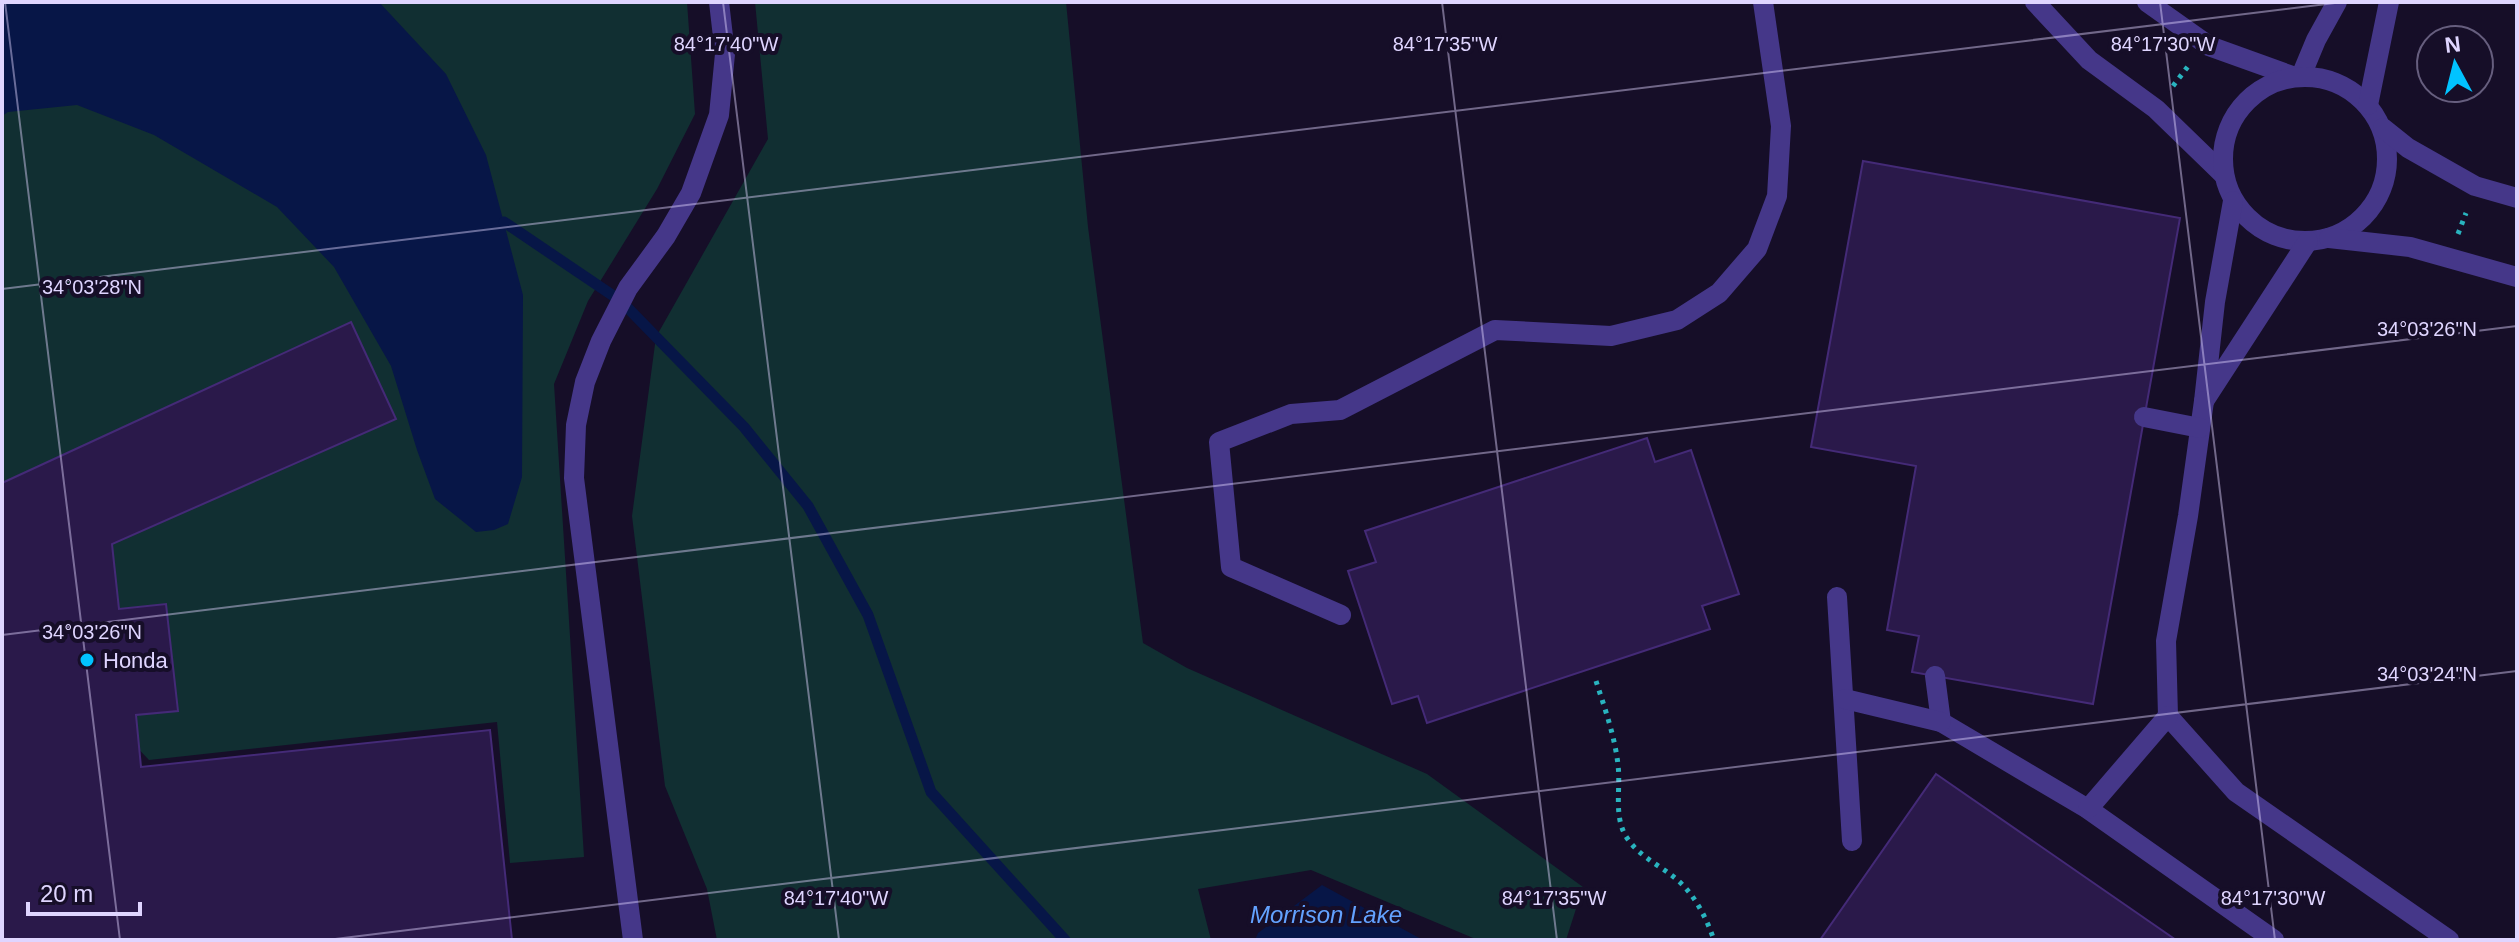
<svg xmlns="http://www.w3.org/2000/svg" width="2519" height="942" viewBox="0 0 2519 942" font-family="Arial,sans-serif">
	<style>
		.green { fill: #112f32 }
		.water { fill: #071647 }
		.lines { fill: none; stroke-linecap: round; stroke-linejoin: round }
		.stream { stroke: #071647; stroke-width: 11 }
		.building { fill: #2a194a; stroke: #442a77; stroke-width: 2 }
		.path { stroke: #29b4bf; stroke-width: 5; stroke-dasharray: 4 6; stroke-linecap: butt }
		.minor { stroke: #453789; stroke-width: 20 }
		.ticks { fill: none; stroke: #dfd5ff; stroke-width: 2; stroke-opacity: 0.45 }
		.poi-dot { fill: #01c3ff; stroke: #160e28; stroke-width: 3 }
		.labels { text-anchor: middle; stroke-width: 8; stroke-linejoin: round; paint-order: stroke }
		.poi-label { font-size: 22px; fill: #dfd5ff; stroke: #160e28; text-anchor: start }
		.water-label { font-size: 24px; font-style: italic; fill: #63a2ff; stroke: #160e28 }
		.ticks-label { font-size: 20px; text-anchor: middle; fill: #dfd5ff; stroke: #160e28; stroke-width: 8; stroke-linejoin: round; paint-order: stroke }
	</style>
	<rect width="100%" height="100%" fill="#160e28"/>
	<g class="green">
		<polygon points="2,2 687,2 695,114 657,189 588,301 554,384 584,857 510,863 497,722 149,760 2,605"/>
		<polygon points="755,2 1066,2 1088,227 1143,643 1187,668 1427,774 1583,887 1566,940 1478,940 1311,870 1198,889 1211,940 717,940 707,889 665,786 632,516 656,337 768,139"/>
	</g>
	<g class="water">
		<polygon points="2,2 379,2 446,74 486,155 523,295 522,477 508,524 494,530 476,532 435,499 417,450 391,366 334,267 277,207 154,135 77,105 8,112 2,116"/>
		<polygon points="1322,885 1423,940 1255,940 1258,933"/>
	</g>
	<g class="lines">
		<polyline class="stream" points="504,222 621,301 744,427 808,506 868,615 931,792 1065,940"/>
	</g>
	<g class="building">
		<polygon points="1863,161 2180,218 2093,704 1912,672 1919,636 1887,630 1916,466 1811,447"/>
		<polygon points="351,322 396,419 112,544 119,609 166,604 178,711 136,715 141,767 490,730 512,940 2,940 2,483"/>
		<polygon points="1647,438 1655,462 1691,450 1739,594 1702,606 1710,629 1427,723 1418,696 1392,704 1348,571 1376,562 1365,531"/>
		<polygon points="1936,774 2176,940 1820,940"/>
	</g>
	<g class="lines">
		<g class="path">
			<polyline points="2173,86 2189,65"/>
			<polyline points="2458,234 2466,213"/>
			<path d="M1596 681C1605 709 1615 737 1618 765 1621 789 1613 817 1627 838 1639 856 1659 865 1675 878 1694 893 1706 917 1714 940"/>
		</g>
		<g class="minor">
			<polyline points="2035,2 2089,60 2156,109 2223,174"/>
			<polyline points="2147,2 2209,46 2295,77"/>
			<polyline points="2301,76 2316,40 2337,2"/>
			<circle cx="2305" cy="159" r="82"/>
			<polyline points="2368,105 2389,2"/>
			<polyline points="2383,128 2408,148 2475,186 2517,198"/>
			<polyline points="2233,201 2215,302 2204,401 2308,241"/>
			<polyline points="2329,238 2410,247 2517,277"/>
			<polyline points="2204,401 2188,516 2166,641 2168,716 2236,792 2449,940"/>
			<polyline points="2144,417 2200,428"/>
			<polyline points="1837,597 1852,841"/>
			<polyline points="1341,615 1231,567 1219,442 1291,414 1340,410 1495,330 1611,336 1677,320 1719,293 1757,249 1777,196 1781,126 1763,2"/>
			<polyline points="1935,676 1941,722 2088,809 2274,940"/>
			<polyline points="1845,699 1941,722"/>
			<polyline points="2088,809 2168,716"/>
			<polyline points="633,940 574,478 576,425 585,382 601,341 628,288 666,236 691,193 719,115 725,54 719,2"/>
		</g>
	</g>
	<path class="ticks" d="M5 2 120 940M723 2 839 940M1442 2 1557 940M2160 2 2275 940M2 289 2343 2M2 635 2517 326M327 940 2517 671"/>
	<circle class="poi-dot" cx="87" cy="660" r="8"/>
	<g class="labels">
		<g class="poi-label">
			<text x="103" y="668">Honda</text>
		</g>
		<g class="water-label">
			<text x="1326" y="923">Morrison Lake</text>
		</g>
	</g>
	<g class="ticks-label">
		<text x="726" y="51">84°17'40"W</text>
		<text x="1445" y="51">84°17'35"W</text>
		<text x="2163" y="51">84°17'30"W</text>
		<text x="92" y="294">34°03'28"N</text>
		<text x="2427" y="336">34°03'26"N</text>
		<text x="92" y="639">34°03'26"N</text>
		<text x="2427" y="681">34°03'24"N</text>
		<text x="836" y="905">84°17'40"W</text>
		<text x="1554" y="905">84°17'35"W</text>
		<text x="2273" y="905">84°17'30"W</text>
	</g>
	<rect width="2519" height="942" fill="none" stroke="#dfd5ff" stroke-width="8"/>
	<g transform="translate(2455 64) rotate(353)"><circle r="38" fill="#160e28" stroke="#665e7e" stroke-width="2"/>
	<path d="M0-6L14 30L0 20L-14 30Z" fill="#01c3ff"/>
	<text y="-12" font-size="22" font-weight="bold" text-anchor="middle" fill="#dfd5ff">N</text>
	</g>
	<path d="M28 902v12h112v-12" fill="none" stroke="#dfd5ff" stroke-width="4"/>
	<text x="40" y="902" font-size="24" fill="#dfd5ff" stroke="#160e28" stroke-width="6" paint-order="stroke">20 m</text>
</svg>
